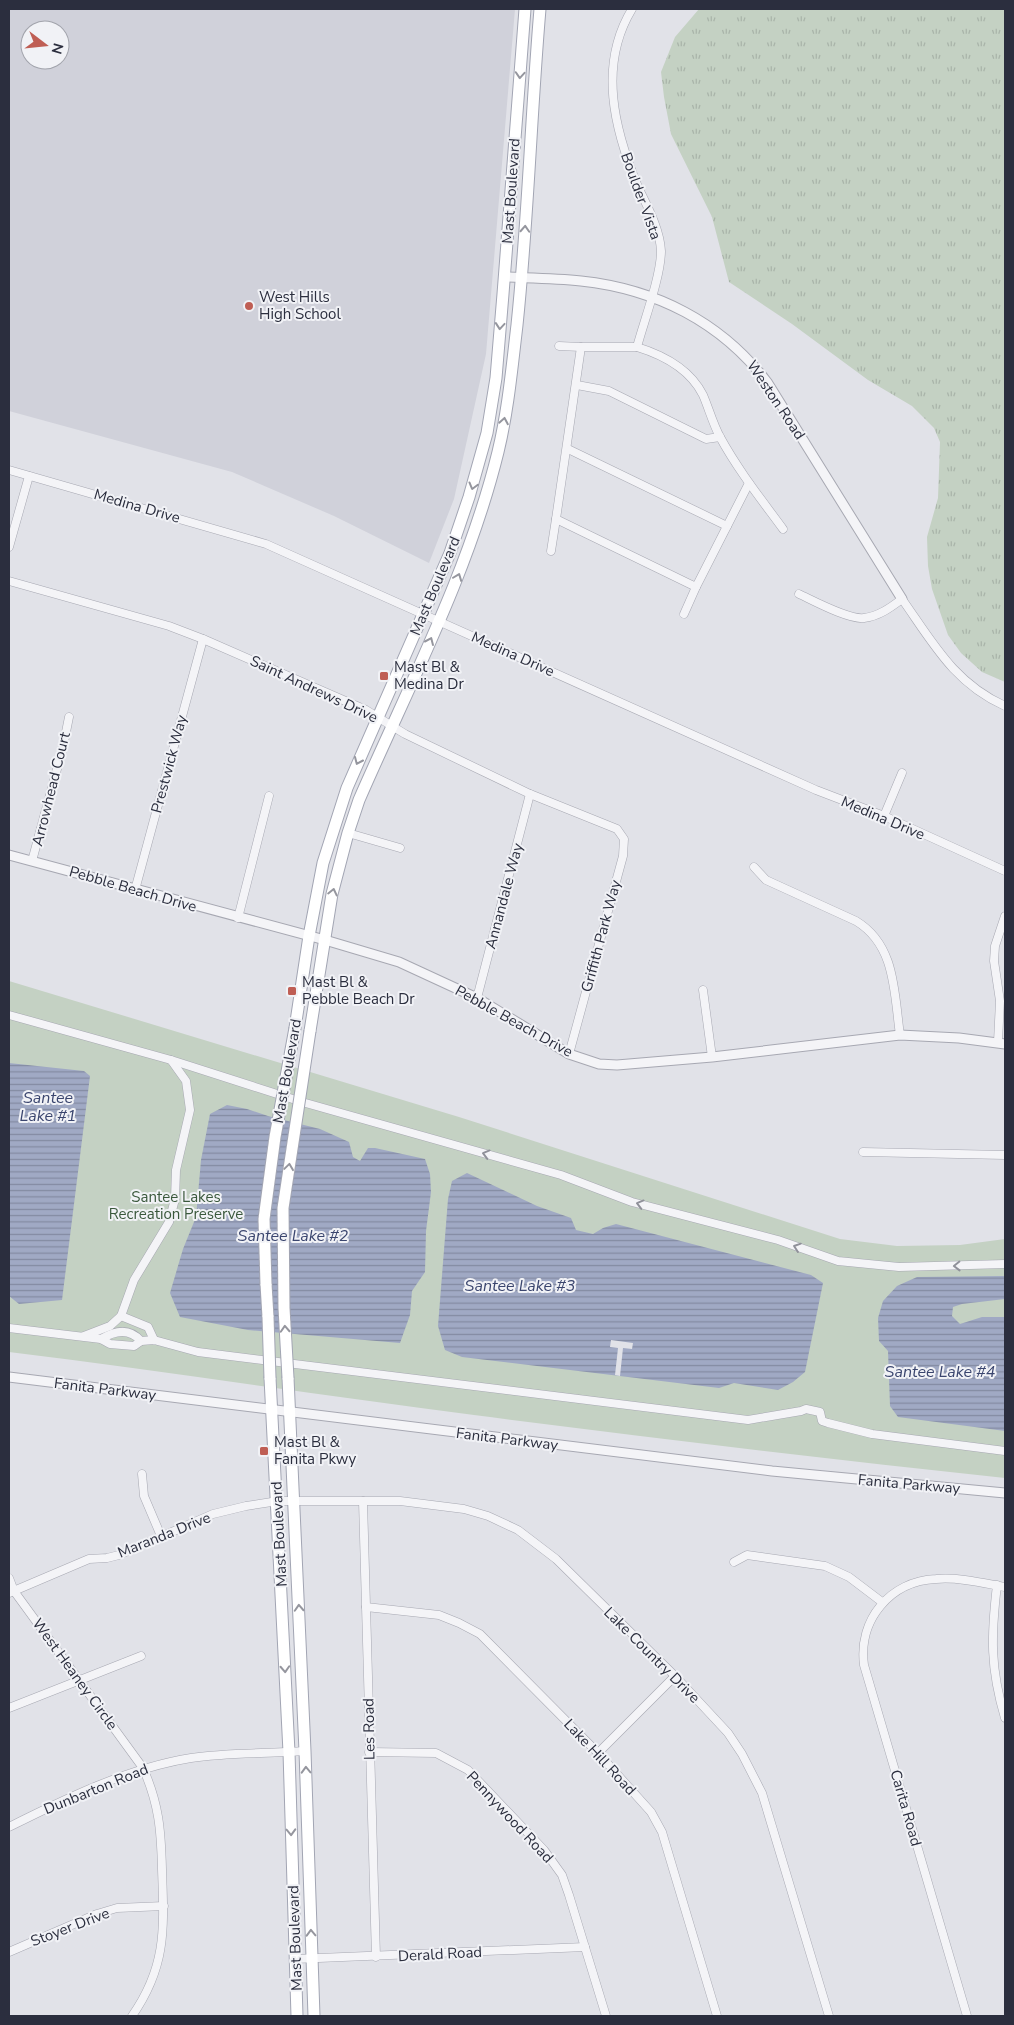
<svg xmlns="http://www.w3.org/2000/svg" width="1014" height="2025" viewBox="0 0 1014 2025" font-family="'Nunito Sans',sans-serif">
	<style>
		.built { fill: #d0d1da; fill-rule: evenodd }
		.grass { fill: url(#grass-tufts) }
		.park { fill: #c4d1c3 }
		.water { fill: url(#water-rules) }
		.pier { fill: #e1e2e8 }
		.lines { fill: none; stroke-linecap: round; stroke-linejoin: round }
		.minor-casing { stroke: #a7a8b2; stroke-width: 9 }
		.tertiary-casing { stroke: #a7a8b2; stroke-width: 11 }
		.primary-casing { stroke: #a2a5b3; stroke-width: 13 }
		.minor { stroke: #f4f4f7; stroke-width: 8 }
		.tertiary { stroke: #f4f4f7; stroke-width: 9 }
		.primary { stroke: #fff; stroke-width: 11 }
		.primary-bridge-casing { stroke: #a2a5b3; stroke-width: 13; stroke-linecap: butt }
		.primary-bridge { stroke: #fff; stroke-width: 11 }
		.oneway { stroke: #95969e }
		.oneway2 { stroke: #90919a }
		.poi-dot { fill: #bf5e54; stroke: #f1f2f6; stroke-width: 2 }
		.labels { text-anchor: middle; stroke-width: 4; stroke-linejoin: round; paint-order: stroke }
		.street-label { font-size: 15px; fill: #2b2e3e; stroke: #f1f2f6 }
		.poi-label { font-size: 15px; fill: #2b2e3e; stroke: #f1f2f6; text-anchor: start }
		.park-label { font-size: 15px; fill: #3a583c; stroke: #f1f2f6 }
		.water-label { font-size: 16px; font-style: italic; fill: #3a456e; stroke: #f1f2f6 }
	</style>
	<defs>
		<pattern id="grass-tufts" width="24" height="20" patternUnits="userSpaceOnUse" patternTransform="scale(1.25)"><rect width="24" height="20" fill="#c4d1c3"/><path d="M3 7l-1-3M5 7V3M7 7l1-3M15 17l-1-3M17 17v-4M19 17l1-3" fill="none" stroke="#a9b4a9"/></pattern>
		<pattern id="water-rules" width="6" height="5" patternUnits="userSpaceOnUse" patternTransform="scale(1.25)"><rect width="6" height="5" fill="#a0a9c4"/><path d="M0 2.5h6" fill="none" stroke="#838aa1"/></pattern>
	</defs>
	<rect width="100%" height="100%" fill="#e1e2e8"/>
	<path class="built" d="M9 9H515L486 354 454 499 429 563 334 516 232 472 9 411ZM30 30H60V60H30Z"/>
	<polygon class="grass" points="699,9 1005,9 1005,682 982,672 961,653 948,635 932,589 928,566 927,537 938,498 940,442 934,428 912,406 868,380 792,324 729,282 712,217 671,134 664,97 661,72 675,37"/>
	<path class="park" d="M9 981 459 1117 840 1239 897 1246 960 1245 1005 1239V1478C828 1459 651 1438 474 1415 319 1395 164 1371 9 1352Z"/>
	<g class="water">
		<polygon points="9,1063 84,1071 90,1076 62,1300 19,1304 9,1296"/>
		<polygon points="227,1105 247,1109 268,1116 320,1129 349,1142 353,1157 360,1161 368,1148 375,1148 425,1159 430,1174 431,1192 426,1231 425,1272 412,1291 410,1315 400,1343 248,1330 180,1317 170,1293 183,1249 196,1217 201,1160 210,1114"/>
		<polygon points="467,1173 537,1206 571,1218 576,1230 593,1234 603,1228 616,1224 811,1275 823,1283 805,1372 793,1382 778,1390 734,1383 719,1388 462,1357 445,1350 438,1326 448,1199 452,1181"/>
		<polygon points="1005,1276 1005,1299 962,1304 953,1307 952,1316 960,1324 982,1317 1005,1317 1005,1431 898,1417 890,1406 888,1351 879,1341 878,1318 883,1301 897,1286 917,1277"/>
	</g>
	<polygon class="pier" points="611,1340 633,1343 632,1349 623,1348 620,1376 615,1375 618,1348 610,1347"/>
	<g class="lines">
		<defs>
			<g id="minor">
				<path d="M632 9C598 65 614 129 638 187 647 206 660 229 661 251 661 276 644 321 637 347 663 355 690 369 703 395 709 409 713 424 720 437 738 470 761 499 783 529"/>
				<polyline points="559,346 581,347"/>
				<polyline points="637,347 581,347 556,519 696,587 749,483"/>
				<polyline points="577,385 609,391 706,439 720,437"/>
				<polyline points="568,449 727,526"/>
				<polyline points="9,470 266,544 816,790 884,816 1005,871"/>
				<polyline points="9,547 29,476"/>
				<polyline points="551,551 556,519"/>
				<polyline points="9,581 169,626 203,639 366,710 405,734 530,794 617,829 624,839 623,856 569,1054"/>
				<path d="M799 594C814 601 849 620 864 618 879 616 890 608 902 599 933 643 954 683 1005 706"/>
				<polyline points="684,614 696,587"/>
				<polyline points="884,816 902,773"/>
				<polyline points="348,833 400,848"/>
				<polyline points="32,861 63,747 69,717"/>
				<path d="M754 867 766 880 856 921C896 945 894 993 900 1035"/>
				<polyline points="135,890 203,639"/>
				<polyline points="238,918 269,796"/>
				<polyline points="703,990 712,1057"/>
				<polyline points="477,998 530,794"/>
				<polyline points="9,1015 171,1060 186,1081 190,1110 176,1170 175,1199 169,1222 134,1280 121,1316 148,1327 154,1340"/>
				<polyline points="998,1042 1000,1001 994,961 995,946 1005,916"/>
				<polyline points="171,1060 302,1102 561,1175 632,1202 778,1240 838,1261 899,1267 1005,1264"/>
				<polyline points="863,1152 1005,1155"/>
				<polyline points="9,1328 101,1339 110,1344 134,1346 141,1341 154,1340 198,1352 748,1420 801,1411 806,1409 820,1412 822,1421 828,1423 872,1434 1005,1451"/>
				<polyline points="84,1336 110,1326 121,1316"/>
				<path d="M101 1339C114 1331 129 1327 141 1341"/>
				<polyline points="142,1474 144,1496 161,1536"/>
				<polyline points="363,1501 376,1957"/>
				<polyline points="734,1562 747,1555 825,1566 849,1577 882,1602"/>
				<path d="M9 1578 14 1591 143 1768C159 1804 161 1830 162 1869 164 1928 167 1966 132 2016"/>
				<path d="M997 1585C991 1636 990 1668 1005 1718"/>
				<polyline points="9,1593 89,1559 107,1558 119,1555 213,1514 246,1506 278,1501 400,1501 464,1509 488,1516 518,1530 556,1559 675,1676 728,1733 742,1754 762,1793 829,2016"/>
				<polyline points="366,1607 439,1615 459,1623 480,1634 598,1753 651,1812 662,1832 717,2016"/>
				<polyline points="9,1708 141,1656"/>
				<polyline points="369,1752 436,1753 468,1770 544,1850 562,1875 569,1895 606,2016"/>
				<polyline points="598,1753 675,1676"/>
				<path d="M9 1827C65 1799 128 1768 191 1758 228 1752 267 1754 305 1751"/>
				<polyline points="9,1952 97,1914 117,1908 164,1906"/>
				<polyline points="295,1959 585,1947"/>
				<path d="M967 2016 864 1665C858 1620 890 1581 936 1579 958 1577 983 1583 1005 1587"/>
			</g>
			<g id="tertiary">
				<path d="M505 277C530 278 556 278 581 281 656 289 721 322 767 382L902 599"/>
				<polyline points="9,855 325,940 399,962 477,998 569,1054 599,1064 617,1065 712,1057 900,1035 959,1038 1005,1044"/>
				<polyline points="9,1377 772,1471 1005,1493"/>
			</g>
			<g id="primary">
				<polyline points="295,1028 309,936 323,863 347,788 450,553 469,497 487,433 496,378 503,294 525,9"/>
				<path d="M310 1031 332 894 348 833 359 800C409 685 468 574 498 452 508 411 512 367 517 325 528 220 531 114 540 9"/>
				<polyline points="266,1284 268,1317"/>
				<polyline points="270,1378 289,1752 297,2016"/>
				<polyline points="288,1378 305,1751 314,2016"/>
			</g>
		</defs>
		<use href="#minor" class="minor-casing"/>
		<use href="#tertiary" class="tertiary-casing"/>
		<use href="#primary" class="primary-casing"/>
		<use href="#minor" class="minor"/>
		<use href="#tertiary" class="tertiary"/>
		<use href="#primary" class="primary"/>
		<defs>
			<g id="primary-bridge">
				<polyline points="266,1284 264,1219 275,1137 295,1028"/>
				<polyline points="268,1317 270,1378"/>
				<polyline points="288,1378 284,1308 283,1208 310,1031"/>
			</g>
		</defs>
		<use href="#primary-bridge" class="primary-bridge-casing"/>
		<use href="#primary-bridge" class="primary-bridge"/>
	</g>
	<defs><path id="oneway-chevron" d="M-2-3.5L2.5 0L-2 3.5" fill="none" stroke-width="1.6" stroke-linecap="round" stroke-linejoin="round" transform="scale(1.25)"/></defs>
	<g class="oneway">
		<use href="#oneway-chevron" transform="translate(520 75) rotate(94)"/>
		<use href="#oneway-chevron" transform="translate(525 229) rotate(-87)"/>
		<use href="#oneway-chevron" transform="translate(500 326) rotate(95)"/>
		<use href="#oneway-chevron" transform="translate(504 421) rotate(-80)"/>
		<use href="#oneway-chevron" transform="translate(473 486) rotate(105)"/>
		<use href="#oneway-chevron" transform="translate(458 577) rotate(-69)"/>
		<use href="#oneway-chevron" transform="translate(430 641) rotate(-66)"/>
		<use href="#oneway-chevron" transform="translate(358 761) rotate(114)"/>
		<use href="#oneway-chevron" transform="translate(333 892) rotate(-77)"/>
		<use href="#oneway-chevron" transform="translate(289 1167) rotate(-82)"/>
		<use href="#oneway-chevron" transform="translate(285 1329) rotate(-93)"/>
		<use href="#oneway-chevron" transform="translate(299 1608) rotate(-93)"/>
		<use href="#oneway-chevron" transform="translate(285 1669) rotate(87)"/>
		<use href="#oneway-chevron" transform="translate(306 1770) rotate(-92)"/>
		<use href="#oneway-chevron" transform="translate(291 1832) rotate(88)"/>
		<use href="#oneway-chevron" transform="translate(311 1933) rotate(-92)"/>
	</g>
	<g class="oneway2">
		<use href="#oneway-chevron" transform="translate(486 1154) rotate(-165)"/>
		<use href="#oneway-chevron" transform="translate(640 1204) rotate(-165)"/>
		<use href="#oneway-chevron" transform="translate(797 1247) rotate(-161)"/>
		<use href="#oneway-chevron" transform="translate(957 1266) rotate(179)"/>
	</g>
	<g class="poi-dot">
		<circle cx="249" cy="306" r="5"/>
		<rect x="379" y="671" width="10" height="10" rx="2.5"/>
		<rect x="287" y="986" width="10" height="10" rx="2.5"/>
		<rect x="259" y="1446" width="10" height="10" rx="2.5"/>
	</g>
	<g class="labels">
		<g class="street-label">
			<text transform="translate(511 191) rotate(-86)" y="5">Mast Boulevard</text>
			<text transform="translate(641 196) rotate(70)" y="5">Boulder Vista</text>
			<text transform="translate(776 400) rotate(56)" y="5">Weston Road</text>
			<text transform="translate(137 506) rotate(16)" y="5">Medina Drive</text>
			<text transform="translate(435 586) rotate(-67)" y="5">Mast Boulevard</text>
			<text transform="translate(513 654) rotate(24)" y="5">Medina Drive</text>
			<text transform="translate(314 689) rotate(25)" y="5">Saint Andrews Drive</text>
			<text transform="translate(169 764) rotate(-75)" y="5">Prestwick Way</text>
			<text transform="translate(51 789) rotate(-76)" y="5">Arrowhead Court</text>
			<text transform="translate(883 818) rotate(23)" y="5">Medina Drive</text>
			<text transform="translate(133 889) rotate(16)" y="5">Pebble Beach Drive</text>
			<text transform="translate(504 896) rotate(-75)" y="5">Annandale Way</text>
			<text transform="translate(601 936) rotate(-75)" y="5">Griffith Park Way</text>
			<text transform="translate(514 1021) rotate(29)" y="5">Pebble Beach Drive</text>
			<text transform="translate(287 1071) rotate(-80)" y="5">Mast Boulevard</text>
			<text transform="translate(105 1389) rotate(7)" y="5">Fanita Parkway</text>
			<text transform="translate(507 1439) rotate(7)" y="5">Fanita Parkway</text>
			<text transform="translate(909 1484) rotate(5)" y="5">Fanita Parkway</text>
			<text transform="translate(279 1534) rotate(-93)" y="5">Mast Boulevard</text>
			<text transform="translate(164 1535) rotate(-22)" y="5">Maranda Drive</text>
			<text transform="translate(652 1655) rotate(45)" y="5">Lake Country Drive</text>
			<text transform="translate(75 1674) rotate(54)" y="5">West Heaney Circle</text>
			<text transform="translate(369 1729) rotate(-91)" y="5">Les Road</text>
			<text transform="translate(600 1757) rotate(47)" y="5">Lake Hill Road</text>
			<text transform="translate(96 1789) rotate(-22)" y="5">Dunbarton Road</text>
			<text transform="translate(906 1808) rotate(74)" y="5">Carita Road</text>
			<text transform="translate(510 1817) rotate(47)" y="5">Pennywood Road</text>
			<text transform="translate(70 1927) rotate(-21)" y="5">Stoyer Drive</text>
			<text transform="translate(295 1938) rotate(-92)" y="5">Mast Boulevard</text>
			<text transform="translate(440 1954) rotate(-3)" y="5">Derald Road</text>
		</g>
		<g class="poi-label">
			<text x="259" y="302">West Hills<tspan x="259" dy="17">High School</tspan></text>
			<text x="394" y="672">Mast Bl &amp;<tspan x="394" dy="17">Medina Dr</tspan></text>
			<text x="302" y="987">Mast Bl &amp;<tspan x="302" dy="17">Pebble Beach Dr</tspan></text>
			<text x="274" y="1447">Mast Bl &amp;<tspan x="274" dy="17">Fanita Pkwy</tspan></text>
		</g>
		<g class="park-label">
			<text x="176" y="1202">Santee Lakes<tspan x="176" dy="17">Recreation Preserve</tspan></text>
		</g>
		<g class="water-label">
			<text x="48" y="1103">Santee<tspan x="48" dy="18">Lake #1</tspan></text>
			<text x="293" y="1241">Santee Lake #2</text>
			<text x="520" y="1291">Santee Lake #3</text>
			<text x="940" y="1377">Santee Lake #4</text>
		</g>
	</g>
	<rect width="1014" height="2025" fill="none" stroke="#2b2e3e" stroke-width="20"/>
	<g transform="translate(45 45) rotate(106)"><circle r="24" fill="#f1f2f6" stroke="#a2a4ac"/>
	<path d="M0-4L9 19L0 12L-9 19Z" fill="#bf5e54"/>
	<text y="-8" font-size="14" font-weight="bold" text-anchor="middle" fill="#2b2e3e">N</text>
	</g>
</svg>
